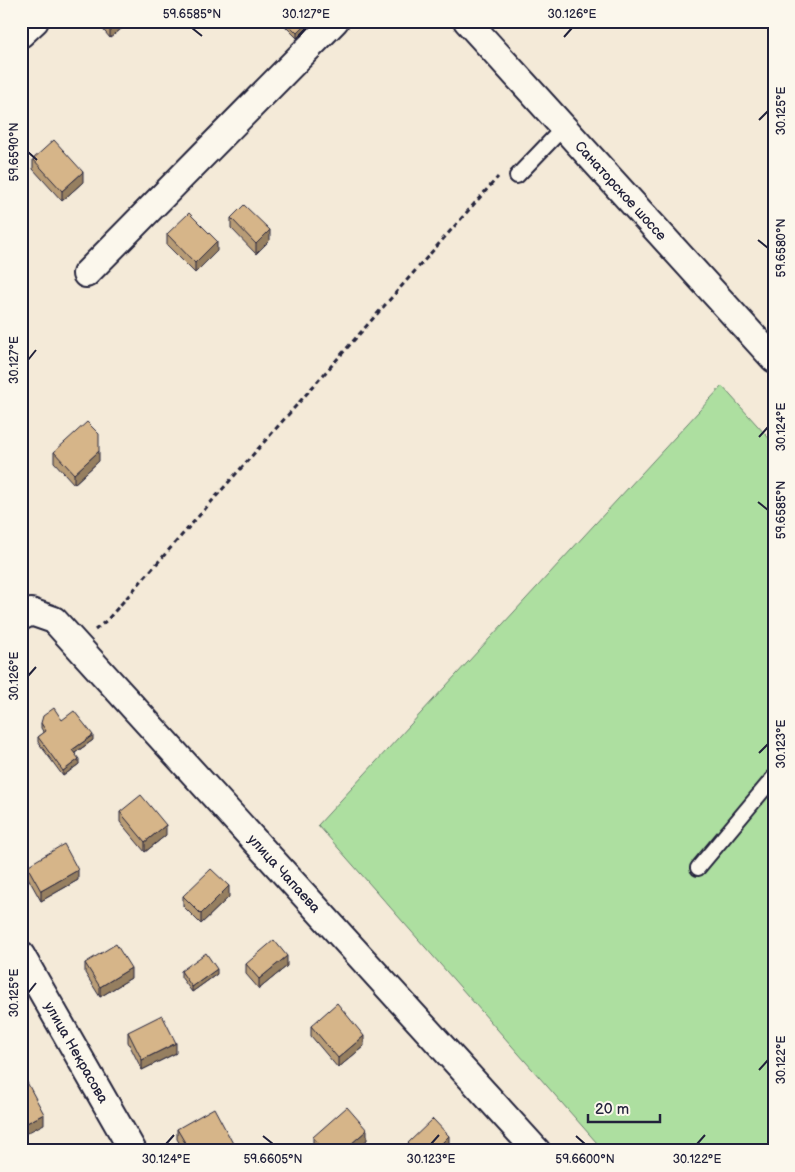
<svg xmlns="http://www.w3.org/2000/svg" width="795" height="1172" viewBox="0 0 795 1172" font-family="'Balsamiq Sans',sans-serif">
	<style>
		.green { fill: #addfa0; stroke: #68806e }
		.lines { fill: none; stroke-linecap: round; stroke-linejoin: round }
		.lane-casing { stroke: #22223b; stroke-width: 18 }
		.street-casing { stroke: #22223b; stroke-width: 30 }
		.path { stroke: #22223b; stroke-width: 3; stroke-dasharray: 5 4; stroke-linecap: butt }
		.lane { stroke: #fbf7ec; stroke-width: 14 }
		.street { stroke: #fbf7ec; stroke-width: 26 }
		.wall { fill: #b89c76; stroke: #22223b }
		.shaded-wall { fill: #967f60; stroke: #22223b }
		.building { fill: #d6b589; stroke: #22223b }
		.ticks { fill: none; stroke: #22223b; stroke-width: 2 }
		.labels { text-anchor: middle; stroke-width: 4; stroke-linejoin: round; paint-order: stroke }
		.street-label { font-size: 14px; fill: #22223b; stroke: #fbf7ec }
		.neatline { fill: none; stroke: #22223b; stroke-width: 2 }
		.ticks-label { font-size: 12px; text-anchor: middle; fill: #22223b }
	</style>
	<rect width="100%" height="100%" fill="#f4ead8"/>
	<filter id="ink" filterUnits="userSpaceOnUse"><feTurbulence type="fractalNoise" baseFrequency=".02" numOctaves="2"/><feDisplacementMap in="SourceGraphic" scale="10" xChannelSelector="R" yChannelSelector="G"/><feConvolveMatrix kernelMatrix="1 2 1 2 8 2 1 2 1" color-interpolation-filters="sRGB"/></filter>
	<g filter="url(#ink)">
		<polygon class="green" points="722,386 774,444 774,1151 604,1151 318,825"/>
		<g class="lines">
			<defs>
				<g id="lane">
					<polyline points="517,176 563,128"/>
					<polyline points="698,868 774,777"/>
				</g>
				<g id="street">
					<path id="s1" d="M467 21 774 359"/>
					<polyline points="21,34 35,21"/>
					<polyline points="86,274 335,21"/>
					<path id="s2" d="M21 617 31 612 54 620 537 1151"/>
					<path id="s3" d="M21 955 133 1151"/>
				</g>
			</defs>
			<use href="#lane" class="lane-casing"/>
			<use href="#street" class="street-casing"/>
			<polyline class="path" points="95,630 107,620 498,177"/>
			<use href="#lane" class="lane"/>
			<use href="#street" class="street"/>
		</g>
		<g class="wall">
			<polygon points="96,21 131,21 110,38"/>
			<polygon points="280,21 310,21 310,25 297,38"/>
			<polygon points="33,159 83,182 62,201 33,169"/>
			<polygon points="231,218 270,240 256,254 231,228"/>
			<polygon points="167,234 217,251 195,273 167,245"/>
			<polygon points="54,452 99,461 74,484 54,462"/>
			<polygon points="62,720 93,740 75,753 79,764 63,776 38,742 38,737 44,733 41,728 41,723"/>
			<polygon points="120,812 166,835 145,852 120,822"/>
			<polygon points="27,866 78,880 41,901 27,876"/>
			<polygon points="183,896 229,897 201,924 183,906"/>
			<polygon points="85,963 131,978 100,997 85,973"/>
			<polygon points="246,964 287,966 259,989 246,974"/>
			<polygon points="181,971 217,974 192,992 181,977"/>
			<polygon points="311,1026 364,1046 338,1068 311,1036"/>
			<polygon points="128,1032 176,1053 142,1070 128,1042"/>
			<polygon points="177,1129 237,1151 184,1151 177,1139"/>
			<polygon points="313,1137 367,1140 355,1151 316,1151 313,1147"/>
			<polygon points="408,1143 449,1146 444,1151 408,1151"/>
		</g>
		<g class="shaded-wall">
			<polygon points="118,21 131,21 110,38 110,28"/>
			<polygon points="309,21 310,21 310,25 297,38 297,33"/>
			<polygon points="83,172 83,182 62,201 62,191"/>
			<polygon points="270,230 270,240 256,254 256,244"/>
			<polygon points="217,241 217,251 195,273 195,263"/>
			<polygon points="99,451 99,461 74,484 74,474"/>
			<polygon points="93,735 93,740 72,755 72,750"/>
			<polygon points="79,759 79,764 63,776 63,771"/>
			<polygon points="166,825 166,835 145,852 145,842"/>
			<polygon points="78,870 78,880 41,901 41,891"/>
			<polygon points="229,886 229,897 201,924 201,914"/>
			<polygon points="287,956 287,966 259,989 259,979"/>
			<polygon points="131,968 131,978 100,997 100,987"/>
			<polygon points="217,969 217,974 192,992 192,987"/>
			<polygon points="364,1036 364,1046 338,1068 338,1058"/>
			<polygon points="176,1043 176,1053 142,1070 142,1060"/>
			<polygon points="44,1114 44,1124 21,1136 21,1126"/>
			<polygon points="367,1130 367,1140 355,1151 343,1151"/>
			<polygon points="449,1136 449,1146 444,1151 434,1151"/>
		</g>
		<g class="building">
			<polygon points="105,21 118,21 110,28"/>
			<polygon points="285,21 309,21 297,33"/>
			<polygon points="54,140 83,172 62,191 33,159"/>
			<polygon points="244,205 270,230 256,244 231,218"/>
			<polygon points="189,213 217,241 195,263 167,234"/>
			<polygon points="87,422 99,434 99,451 74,474 54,452"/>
			<polygon points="54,708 62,720 74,711 93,735 72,750 79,759 63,771 38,737 46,731 41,723 43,716"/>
			<polygon points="141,795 166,825 145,842 120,812"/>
			<polygon points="64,844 78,870 41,891 27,866"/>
			<polygon points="211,869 229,886 201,914 183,896"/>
			<polygon points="274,940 287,956 259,979 246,964"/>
			<polygon points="116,944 131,968 100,987 85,963"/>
			<polygon points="206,953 217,969 192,987 181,971"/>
			<polygon points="337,1003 364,1036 338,1058 311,1026"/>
			<polygon points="162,1015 176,1043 142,1060 128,1032"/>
			<polygon points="21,1071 44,1114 21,1126"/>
			<polygon points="347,1107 367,1130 343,1151 325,1151 313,1137"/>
			<polygon points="214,1108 237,1151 190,1151 177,1129"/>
			<polygon points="433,1119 449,1136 434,1151 416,1151 408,1143"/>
		</g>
	</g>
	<path class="ticks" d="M192 28 202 36M298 37 306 28M564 37 572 28M759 120 768 111M28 152 37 160M758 240 768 248M28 360 36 350M759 437 768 427M758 502 768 510M28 676 36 667M759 753 768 744M28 993 36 983M759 1070 768 1060M263 1136 273 1144M576 1136 585 1144M166 1144 174 1135M431 1144 439 1135M697 1144 705 1135"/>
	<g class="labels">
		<g class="street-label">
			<text dy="5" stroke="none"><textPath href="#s1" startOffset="229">Санаторское шоссе</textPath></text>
			<text dy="5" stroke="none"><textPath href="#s2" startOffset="378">улица Чапаева</textPath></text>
			<text dy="5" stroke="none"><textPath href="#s3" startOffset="112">улица Некрасова</textPath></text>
		</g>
	</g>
	<rect width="795" height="1172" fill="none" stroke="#fbf7ec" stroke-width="55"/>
	<path d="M588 1114v8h72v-8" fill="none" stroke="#22223b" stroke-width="2.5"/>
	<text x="595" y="1114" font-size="15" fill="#22223b" stroke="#fbf7ec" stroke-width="4" paint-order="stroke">20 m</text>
	<rect x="28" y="28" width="740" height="1116" class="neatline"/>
	<g class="ticks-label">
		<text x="192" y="18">59.6585°N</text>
		<text x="306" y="18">30.127°E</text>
		<text x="572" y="18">30.126°E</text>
		<text transform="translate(781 111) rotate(-90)" y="4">30.125°E</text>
		<text transform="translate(14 152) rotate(-90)" y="4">59.6590°N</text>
		<text transform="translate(781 248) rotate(-90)" y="4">59.6580°N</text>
		<text transform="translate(14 360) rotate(-90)" y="4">30.127°E</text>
		<text transform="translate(781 427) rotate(-90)" y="4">30.124°E</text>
		<text transform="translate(781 510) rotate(-90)" y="4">59.6585°N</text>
		<text transform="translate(14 676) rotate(-90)" y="4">30.126°E</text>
		<text transform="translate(781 744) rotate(-90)" y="4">30.123°E</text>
		<text transform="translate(14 993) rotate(-90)" y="4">30.125°E</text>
		<text transform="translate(781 1060) rotate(-90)" y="4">30.122°E</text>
		<text x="166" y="1163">30.124°E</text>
		<text x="273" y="1163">59.6605°N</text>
		<text x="431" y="1163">30.123°E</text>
		<text x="585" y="1163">59.6600°N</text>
		<text x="697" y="1163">30.122°E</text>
	</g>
</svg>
